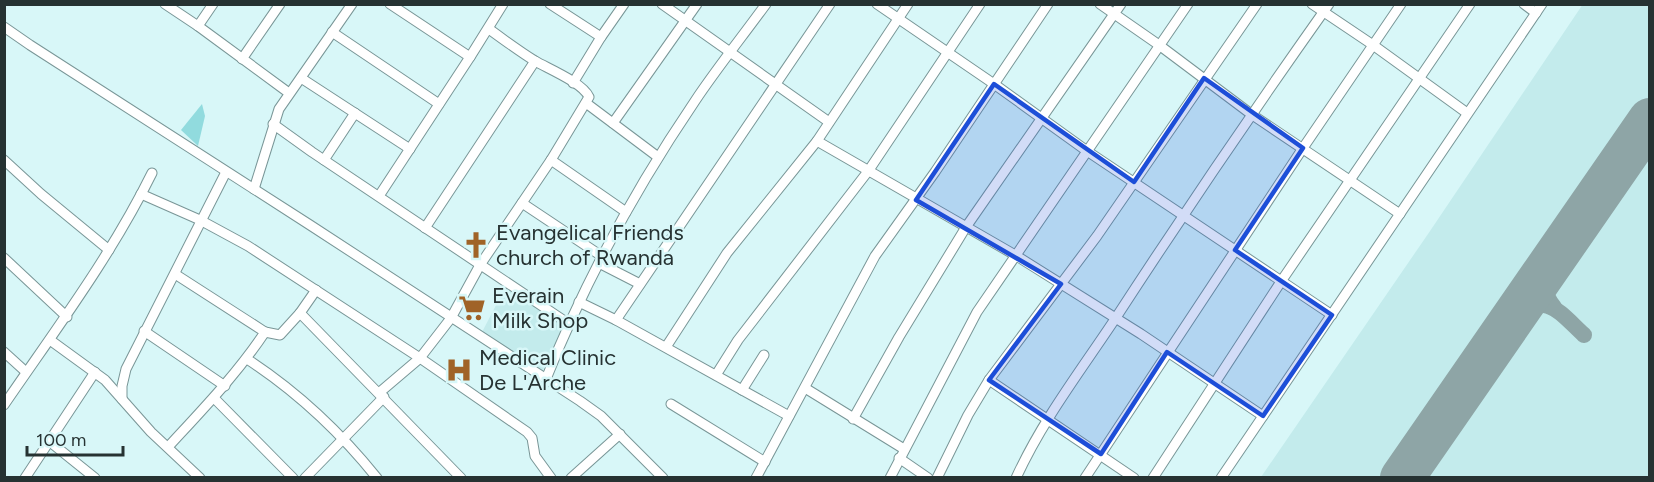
<svg xmlns="http://www.w3.org/2000/svg" width="1654" height="482" viewBox="0 0 1654 482" font-family="Figtree,sans-serif">
	<style>
		.built { fill: #c3ebec }
		.green { fill: #91dbde }
		.lines { fill: none; stroke-linecap: round; stroke-linejoin: round }
		.taxiway { stroke: #8ea5a6; stroke-width: 16 }
		.runway { stroke: #8ea5a6; stroke-width: 44 }
		.minor-casing { stroke: #799697; stroke-width: 11 }
		.minor { stroke: #fff; stroke-width: 9 }
		.marked { fill: #1d4ed8; fill-opacity: 0.2; stroke: #1d4ed8; stroke-width: 4.5; stroke-linejoin: round }
		.labels { text-anchor: middle; stroke-width: 5; stroke-linejoin: round; paint-order: stroke }
		.poi-label { font-size: 22px; fill: #263232; stroke: #d8f7f8; text-anchor: start }
	</style>
	<rect width="100%" height="100%" fill="#d8f7f8"/>
	<g class="built">
		<polygon points="1583,4 1649,5 1649,477 1261,477 1428,234"/>
		<polygon points="506,286 565,325 542,372 481,334"/>
	</g>
	<polygon class="green" points="202,104 205,116 198,146 181,130"/>
	<g class="lines">
		<g class="taxiway">
			<path d="M1550 264C1543 282 1542 292 1554 307"/>
			<path d="M1514 316C1547 291 1559 312 1584 335"/>
		</g>
		<polyline class="runway" points="1402,478 1650,120"/>
		<defs>
			<g id="minor">
				<polyline points="165,4 198,26 289,93"/>
				<polyline points="390,4 470,57"/>
				<polyline points="550,4 601,37"/>
				<polyline points="662,4 829,122"/>
				<polyline points="877,4 994,84 1087,151 1332,315"/>
				<polyline points="1100,4 1159,45 1251,114 1400,214"/>
				<polyline points="1312,4 1373,45 1467,113"/>
				<polyline points="1524,4 1536,13"/>
				<polyline points="198,26 213,4"/>
				<polyline points="4,27 30,45 310,225 580,401 601,416 663,478"/>
				<polyline points="332,32 439,104"/>
				<polyline points="242,59 280,4"/>
				<polyline points="301,78 410,149"/>
				<polyline points="573,83 601,37 624,4"/>
				<polyline points="586,103 658,157"/>
				<polyline points="613,123 697,4"/>
				<polyline points="273,124 312,152 569,324"/>
				<polyline points="817,141 1015,255 1141,334 1263,416"/>
				<polyline points="4,160 41,194 109,250"/>
				<polyline points="324,160 355,113"/>
				<polyline points="551,160 626,212"/>
				<polyline points="254,189 279,109 352,4"/>
				<polyline points="141,194 200,220 248,246 420,358 527,432 532,438 535,456 551,478"/>
				<polyline points="379,196 470,57 503,4"/>
				<polyline points="522,203 603,257"/>
				<polyline points="425,228 535,61"/>
				<polyline points="4,258 67,317"/>
				<polyline points="599,263 640,284"/>
				<polyline points="316,290 300,313 461,478"/>
				<polyline points="579,302 616,320 789,416"/>
				<polyline points="616,320 830,4"/>
				<polyline points="144,331 225,386"/>
				<polyline points="265,332 280,335 300,313"/>
				<polyline points="50,340 105,380 151,432 200,478"/>
				<polyline points="666,347 727,253 817,141 908,4"/>
				<polyline points="4,352 26,372"/>
				<path d="M247 359C296 391 340 432 377 478"/>
				<polyline points="716,375 738,340 869,170 980,4"/>
				<path d="M546 379C585 281 636 188 695 101 717 68 742 37 766 4"/>
				<polyline points="989,380 1134,478"/>
				<polyline points="805,388 904,449"/>
				<polyline points="742,390 764,355"/>
				<path d="M380 392 420 358 451 318 480 265 551 160 589 97C583 83 549 69 535 61 519 51 504 40 489 29"/>
				<polyline points="214,398 293,478"/>
				<polyline points="122,399 122,386 126,369 226,172"/>
				<polyline points="671,404 765,462"/>
				<path d="M4 405C56 329 111 256 152 173"/>
				<polyline points="853,419 899,337 966,227 1121,4"/>
				<polyline points="49,441 95,478"/>
				<path d="M168 447C202 410 237 374 265 332L175 274"/>
				<polyline points="899,458 928,478"/>
				<polyline points="25,478 95,372"/>
				<polyline points="305,478 384,397"/>
				<polyline points="571,478 620,434"/>
				<polyline points="756,478 875,256 935,172 1048,4"/>
				<polyline points="890,478 977,312 1188,4"/>
				<polyline points="937,478 968,415 989,380 1097,236 1257,4"/>
				<path d="M1016 478C1043 419 1082 369 1117 316 1186 210 1256 107 1329 4"/>
				<polyline points="1085,478 1303,148 1401,4"/>
				<polyline points="1153,478 1282,280 1470,4"/>
				<polyline points="1221,478 1542,4"/>
			</g>
		</defs>
		<use href="#minor" class="minor-casing"/>
		<use href="#minor" class="minor"/>
	</g>
	<path class="marked" d="M1204 78 1303 148 1235 250 1332 315 1263 416 1167 352 1101 454 989 380 1061 284 916 200 994 84 1134 182Z"/>
	<defs>
		<symbol id="church-bare" viewBox="-9 -9 18 18"><path d="M-1.2-6h2.4v3.5h3.3v2.4h-3.3V6h-2.4V-.1h-3.3v-2.4h3.3Z" fill="#a06327" stroke="#d8f7f8" stroke-width="2.5" paint-order="stroke"/></symbol>
		<symbol id="supermarket-bare" viewBox="-9 -9 18 18"><path d="M-6-5.5h2.5l.6 2H6L4.5 2H-2.5L-4.4-4H-6ZM-1.5 3.2a1.3 1.3 0 1 0 .1 0ZM3 3.2a1.3 1.3 0 1 0 .1 0Z" fill="#a06327" stroke="#d8f7f8" stroke-width="2.5" paint-order="stroke"/></symbol>
		<symbol id="hospital-bare" viewBox="-9 -9 18 18"><path d="M-5-5h3v3.5h4V-5h3V5h-3V1.5h-4V5h-3Z" fill="#a06327" stroke="#d8f7f8" stroke-width="2.5" paint-order="stroke"/></symbol>
	</defs>
	<g fill-rule="evenodd">
		<use href="#church-bare" x="457" y="226" width="38" height="38"/>
		<use href="#supermarket-bare" x="453" y="289" width="38" height="38"/>
		<use href="#hospital-bare" x="440" y="351" width="38" height="38"/>
	</g>
	<g class="labels">
		<g class="poi-label">
			<text x="496" y="240">Evangelical Friends<tspan x="496" dy="25">church of Rwanda</tspan></text>
			<text x="492" y="303">Everain<tspan x="492" dy="25">Milk Shop</tspan></text>
			<text x="479" y="365">Medical Clinic<tspan x="479" dy="25">De L'Arche</tspan></text>
		</g>
	</g>
	<rect width="1654" height="482" fill="none" stroke="#263232" stroke-width="12"/>
	<path d="M27 446v9h96v-9" fill="none" stroke="#263232" stroke-width="3"/>
	<text x="36" y="446" font-size="18" fill="#263232" stroke="#d8f7f8" stroke-width="4.5" paint-order="stroke">100 m</text>
</svg>
